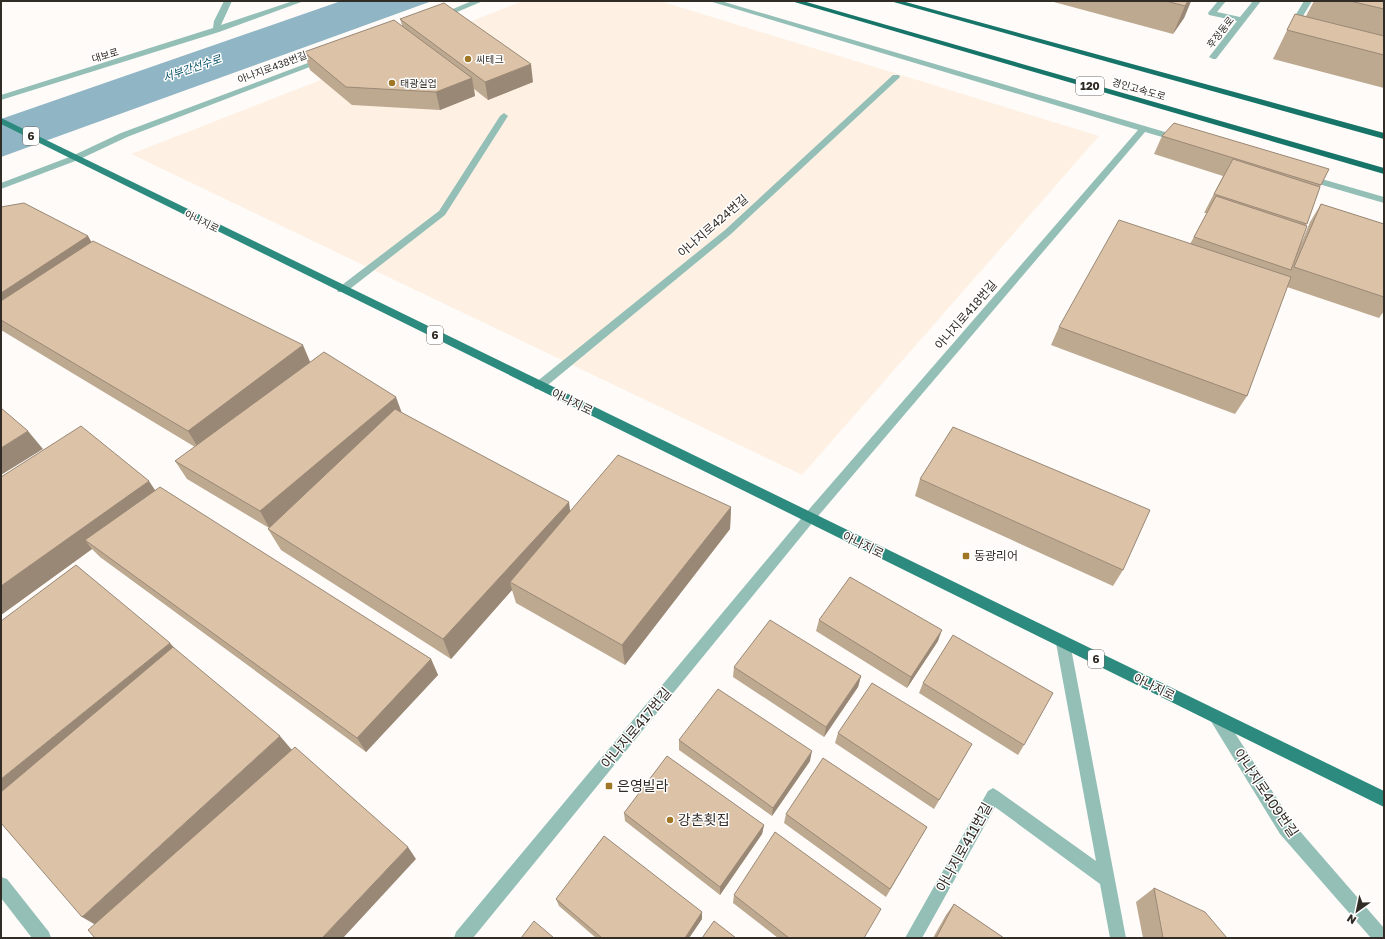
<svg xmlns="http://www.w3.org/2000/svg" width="1385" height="939" viewBox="0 0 1385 939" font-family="'Golos Text','Noto Sans KR',sans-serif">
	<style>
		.built { fill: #fef1e4 }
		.water { fill: #90b5c5 }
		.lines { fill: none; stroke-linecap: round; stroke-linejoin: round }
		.minor { fill: #94bfb7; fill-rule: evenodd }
		.major { fill: #2c8b7e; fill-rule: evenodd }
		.highway { fill: #177468; fill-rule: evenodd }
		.wall { fill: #bda890 }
		.shaded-wall { fill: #9a8876 }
		.building { fill: #dcc3a8; stroke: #9a8876 }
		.poi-dot { fill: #9f7725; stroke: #fff; stroke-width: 1.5 }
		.labels { text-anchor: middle; stroke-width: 3; stroke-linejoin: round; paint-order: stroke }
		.far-street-label { font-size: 10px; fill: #322c26; stroke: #fff }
		.far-poi-label { font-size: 10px; fill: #322c26; stroke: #fff; text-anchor: start }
		.far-water-label { font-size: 11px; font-style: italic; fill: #024f66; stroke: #fff }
		.shield { fill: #fff; stroke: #706b67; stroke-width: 1 }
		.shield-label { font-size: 11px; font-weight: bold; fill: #322c26 }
		.street-label { font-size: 12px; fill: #322c26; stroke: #fff }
		.poi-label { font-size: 12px; fill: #322c26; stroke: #fff; text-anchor: start }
		.near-street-label { font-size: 14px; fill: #322c26; stroke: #fff }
		.near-poi-label { font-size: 14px; fill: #322c26; stroke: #fff; text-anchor: start }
	</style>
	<rect width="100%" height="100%" fill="#fefbf8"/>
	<polygon class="built" points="523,1 660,1 1099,136 802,475 131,154"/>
	<polygon class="water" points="341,1 432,1 1,157 1,119"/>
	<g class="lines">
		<g class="minor">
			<polygon points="224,1 232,1 221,25 293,1 304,1 219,32 1,100 1,95 213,28 214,21"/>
			<polygon points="472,1 483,1 443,18 440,18 436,16"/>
			<polygon points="709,1 721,1 1182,137 1183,139 1179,142 1145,132 813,522 473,938 454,938 456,932 805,514 1138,130"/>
			<polygon points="1218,1 1226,1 1217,12 1240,17 1253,1 1261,1 1216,59 1213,59 1209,57 1237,21 1209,15 1208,13"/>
			<polygon points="1304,1 1312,1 1294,31 1288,31 1287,29"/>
			<polygon points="321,58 324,58 328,60 127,137 78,160 1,189 1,183 72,156 121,133"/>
			<polygon points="893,75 899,75 900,77 731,234 543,389 535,389 533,386 535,383 725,230"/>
			<polygon points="504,113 508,116 445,215 346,292 338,292 337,290 338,288 439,211 500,116"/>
			<polygon points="1308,175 1384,197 1384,203 1305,180 1303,178"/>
			<polygon points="1063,637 1068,639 1070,643 1126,938 1110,938 1100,884 995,807 922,938 905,938 988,791 993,788 998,791 1096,861 1056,643 1058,639"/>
			<polygon points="1217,711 1222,713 1292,822 1384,928 1384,938 1371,938 1280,834 1212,723 1210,718 1212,713"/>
			<polygon points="1,877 7,879 49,932 51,938 32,938 1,898"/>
		</g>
		<polygon class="major" points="1,118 1384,791 1384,807 1,124"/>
		<g class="highway">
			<polygon points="791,1 803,1 1384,168 1384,174"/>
			<polygon points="890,1 902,1 1384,133 1384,139"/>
		</g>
	</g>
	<g class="wall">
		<polygon points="1050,1 1191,1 1184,18 1173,34"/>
		<polygon points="1314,1 1384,1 1384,88 1273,59 1295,14 1306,16"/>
		<polygon points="400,19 533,82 488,100 474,89 475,96 440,110 352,105 310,70 304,52 402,25"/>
		<polygon points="1162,136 1329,169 1320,187 1306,226 1301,244 1310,222 1321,204 1384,224 1384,311 1379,318 1287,287 1247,396 1235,414 1051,345 1059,327 1190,244 1207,213 1204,213 1223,176 1154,154"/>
		<polygon points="1,207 88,236 91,242 310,362 402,413 570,511 731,507 730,529 625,665 516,603 512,590 451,659 281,550 268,529 269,528 187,479 175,461 195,447 1,330"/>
		<polygon points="1,477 155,491 431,659 438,675 366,752 100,557 92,549 1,615"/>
		<polygon points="920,479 1123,570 1113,586 915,496"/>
		<polygon points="819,620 938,641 907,688 816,631"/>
		<polygon points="734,667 861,676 858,687 824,737 733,677"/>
		<polygon points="923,683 1024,745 1018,755 919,693"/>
		<polygon points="838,733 972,744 934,809 835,743"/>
		<polygon points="679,740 810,761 772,816 679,750"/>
		<polygon points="624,813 764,825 762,834 720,895 625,821"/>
		<polygon points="786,814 927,827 886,897 784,823"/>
		<polygon points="1154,888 1227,938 1143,938 1136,902"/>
		<polygon points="734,895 865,938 778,938 733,903"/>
		<polygon points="556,899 702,912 702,919 689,938 596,938 559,906"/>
		<polygon points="954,904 1004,938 933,938 946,915"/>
	</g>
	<g class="shaded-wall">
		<polygon points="1188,1 1191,1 1184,18 1173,34 1185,6"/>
		<polygon points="531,64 533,82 488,100 485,82"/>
		<polygon points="472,78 475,96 440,110 436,92"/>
		<polygon points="88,236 99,255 1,320 1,293"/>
		<polygon points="303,345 311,364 199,449 188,431"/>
		<polygon points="396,397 403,416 270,529 260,511"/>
		<polygon points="28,431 43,449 1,475 1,448"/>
		<polygon points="149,481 161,499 85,540 92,549 1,615 1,586"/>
		<polygon points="569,502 572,524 510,582 512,590 451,659 443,639"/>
		<polygon points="731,507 730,529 625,665 622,645"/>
		<polygon points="942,630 938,641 907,688 911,677"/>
		<polygon points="170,643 184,659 1,808 1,779"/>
		<polygon points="431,659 438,675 366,752 357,738"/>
		<polygon points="861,676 858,687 824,737 826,727"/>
		<polygon points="280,736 292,750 101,928 82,917"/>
		<polygon points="812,751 810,761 772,816 773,808"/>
		<polygon points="764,825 762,834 720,895 720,887"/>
		<polygon points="408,847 416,859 343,938 322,938"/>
		<polygon points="702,912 702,919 689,938 685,938"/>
	</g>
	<g class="building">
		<polygon points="1166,1 1188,1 1185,6"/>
		<polygon points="1350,1 1384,1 1384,9"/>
		<polygon points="444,3 531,64 485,82 400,19"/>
		<polygon points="1295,14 1384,36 1384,55 1287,30"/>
		<polygon points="394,20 472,78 436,92 346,87 304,52"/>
		<polygon points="1174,123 1329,169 1321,185 1162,136"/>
		<polygon points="1233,159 1320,187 1307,224 1214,194"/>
		<polygon points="1216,196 1307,226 1291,270 1194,237"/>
		<polygon points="24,203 88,236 1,293 1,207"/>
		<polygon points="1321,204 1384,224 1384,297 1294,267"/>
		<polygon points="1119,220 1291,277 1247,396 1059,327"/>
		<polygon points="93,241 303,345 188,431 1,320 1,301"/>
		<polygon points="324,352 396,397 260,511 175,461"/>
		<polygon points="1,408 28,431 1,448"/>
		<polygon points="395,409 569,502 443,639 268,529"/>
		<polygon points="81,426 149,481 1,586 1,477"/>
		<polygon points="953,427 1150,510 1123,570 920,479"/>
		<polygon points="618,455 731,507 622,645 510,582"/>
		<polygon points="160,487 431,659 357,738 85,540"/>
		<polygon points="76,565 170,643 1,779 1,621"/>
		<polygon points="850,577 942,630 911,677 819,620"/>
		<polygon points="770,620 861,676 826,727 734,667"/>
		<polygon points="953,635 1053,693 1024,745 923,683"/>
		<polygon points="173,647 280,736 82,917 1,823 1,792"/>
		<polygon points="872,683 972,744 939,800 838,733"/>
		<polygon points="718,689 812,751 773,808 679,740"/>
		<polygon points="295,747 408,847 322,938 95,938 88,930"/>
		<polygon points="667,756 764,825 720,887 624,813"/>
		<polygon points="823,758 927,827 890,889 786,814"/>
		<polygon points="775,832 881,909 864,938 789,938 734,895"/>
		<polygon points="604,836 702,912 685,938 602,938 556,899"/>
		<polygon points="1154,888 1205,912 1227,938 1163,938"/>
		<polygon points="954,904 1004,938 936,938"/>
		<polygon points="534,921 554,938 521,938"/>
		<polygon points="714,921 736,938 702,938"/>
	</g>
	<g class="poi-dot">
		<circle cx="468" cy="59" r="4"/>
		<circle cx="392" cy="83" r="4"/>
		<rect x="962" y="552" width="8" height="8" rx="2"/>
		<rect x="605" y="782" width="8" height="8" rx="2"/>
		<circle cx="670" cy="820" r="4"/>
	</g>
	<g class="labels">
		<g class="far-street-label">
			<text transform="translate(1220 32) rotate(-52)" y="4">후정동로</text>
			<text transform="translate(105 55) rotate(-17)" y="4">대보로</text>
			<text transform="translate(272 67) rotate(-21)" y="4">아나지로438번길</text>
			<text transform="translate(1139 89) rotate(16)" y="4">경인고속도로</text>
			<text transform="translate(202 221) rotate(26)" y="4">아나지로</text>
		</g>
		<g class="far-poi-label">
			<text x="476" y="63">씨테크</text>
			<text x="400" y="87">태광실업</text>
		</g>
		<g class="far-water-label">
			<text transform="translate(192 68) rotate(-19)" y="4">서부간선수로</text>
		</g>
		<g class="shield">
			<rect x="1076" y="77" width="28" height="18" rx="3"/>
			<rect x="23" y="127" width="16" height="18" rx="3"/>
			<rect x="427" y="326" width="16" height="18" rx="3"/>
			<rect x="1088" y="650" width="16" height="18" rx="3"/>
		</g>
		<g class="shield-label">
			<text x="1090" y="90">120</text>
			<text x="31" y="140">6</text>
			<text x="435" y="339">6</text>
			<text x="1096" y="663">6</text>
		</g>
		<g class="street-label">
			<text transform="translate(713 226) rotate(-41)" y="4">아나지로424번길</text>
			<text transform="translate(966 315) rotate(-49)" y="4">아나지로418번길</text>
			<text transform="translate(572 402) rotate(26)" y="4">아나지로</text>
			<text transform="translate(863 545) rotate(26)" y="4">아나지로</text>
			<text transform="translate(1154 687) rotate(26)" y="4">아나지로</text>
		</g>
		<g class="poi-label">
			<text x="974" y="560">동광리어</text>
		</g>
		<g class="near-street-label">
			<text transform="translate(636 728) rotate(-50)" y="5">아나지로417번길</text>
			<text transform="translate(1266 793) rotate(56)" y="5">아나지로409번길</text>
			<text transform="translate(964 847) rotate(-61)" y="5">아나지로411번길</text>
		</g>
		<g class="near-poi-label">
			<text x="617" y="791">은영빌라</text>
			<text x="678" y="825">강촌횟집</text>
		</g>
	</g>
	<rect width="1385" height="939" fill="none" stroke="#322c26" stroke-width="4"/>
	<g transform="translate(1357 911) rotate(213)" stroke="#ffffff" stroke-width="3" paint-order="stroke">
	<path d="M0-3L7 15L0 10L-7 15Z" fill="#322c26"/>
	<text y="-6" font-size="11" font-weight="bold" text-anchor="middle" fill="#322c26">N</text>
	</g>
</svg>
